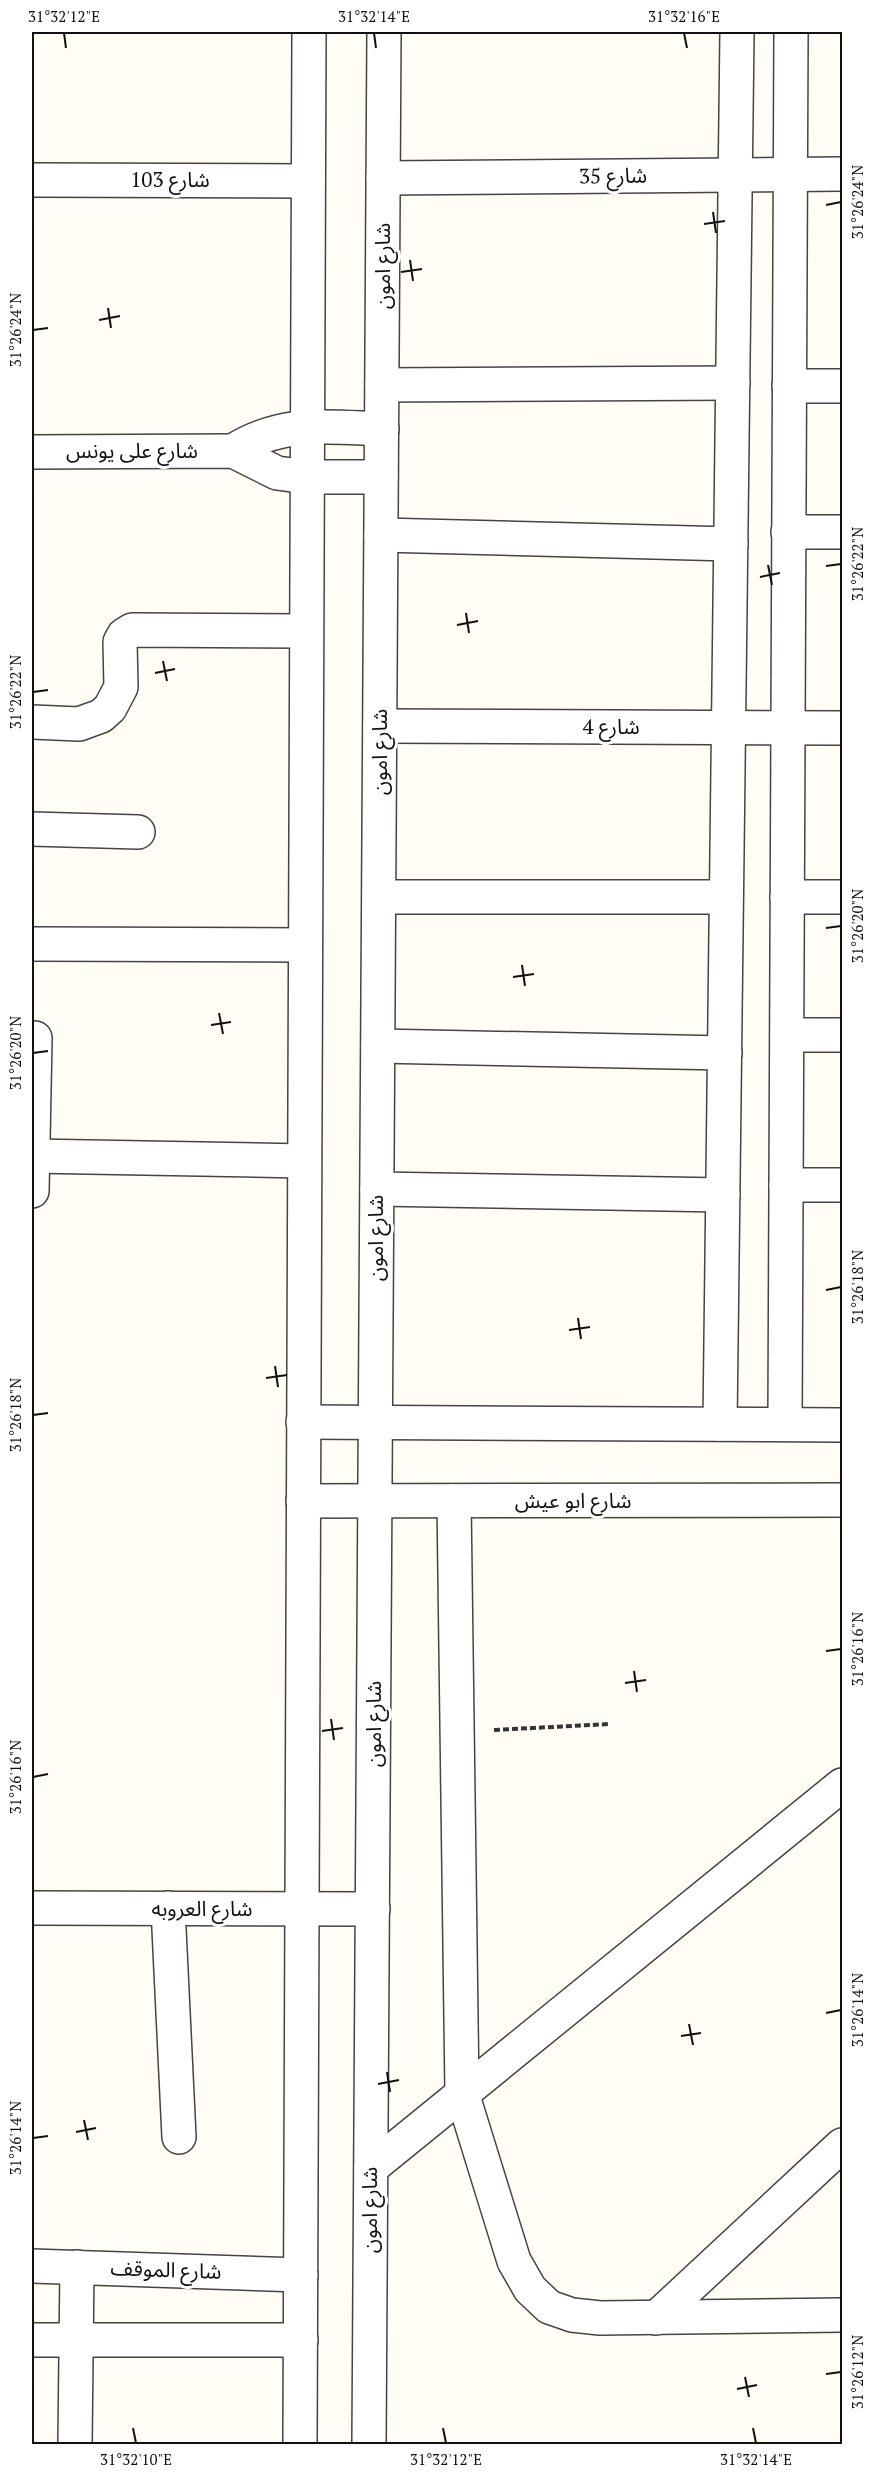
<svg xmlns="http://www.w3.org/2000/svg" width="874" height="2476" viewBox="0 0 874 2476" font-family="'PT Serif','Noto Sans Arabic',serif">
	<style>
		.lines { fill: none; stroke-linecap: round; stroke-linejoin: round }
		.minor-casing { stroke: #444; stroke-width: 36 }
		.path { stroke: #333; stroke-width: 4; stroke-dasharray: 6 3; stroke-linecap: butt }
		.minor { stroke: #fff; stroke-width: 33 }
		.ticks { fill: none; stroke: #111; stroke-width: 2 }
		.labels { text-anchor: middle; stroke-width: 6; stroke-linejoin: round; paint-order: stroke }
		.street-label { font-size: 21px; fill: #111; stroke: #fff }
		.neatline { fill: none; stroke: #111; stroke-width: 2 }
		.ticks-label { font-size: 15px; text-anchor: middle; fill: #111 }
	</style>
	<rect width="100%" height="100%" fill="#fffdf5"/>
	<g class="lines">
		<defs>
			<g id="minor">
				<polyline points="383,178 842,174"/>
				<polyline points="32,180 308,181"/>
				<polyline points="382,385 733,383"/>
				<polyline points="789,386 842,386"/>
				<path d="M233 451C282 420 326 427 382 429"/>
				<polyline points="32,452 233,451 277,473 307,477 381,477"/>
				<polyline points="788,532 842,532"/>
				<polyline points="381,535 731,544"/>
				<polyline points="32,722 79,724 101,716 110,708 121,687 120,642 124,635 132,630 306,631"/>
				<polyline points="380,726 842,728"/>
				<polyline points="32,829 138,832"/>
				<polyline points="379,897 726,897"/>
				<polyline points="787,897 842,897"/>
				<polyline points="32,944 304,945"/>
				<polyline points="787,1035 842,1035"/>
				<polyline points="378,1046 725,1053"/>
				<polyline points="32,1156 304,1161"/>
				<polyline points="786,1185 842,1185"/>
				<polyline points="377,1189 723,1195"/>
				<polyline points="32,1191 35,1038"/>
				<polyline points="303,1422 842,1425"/>
				<polyline points="720,1424 737,32"/>
				<polyline points="785,1424 791,32"/>
				<polyline points="303,1501 842,1500"/>
				<polyline points="454,1501 462,2093 514,2261 530,2289 549,2307 572,2315 600,2318 842,2315"/>
				<polyline points="32,1908 373,1909"/>
				<polyline points="168,1908 179,2137"/>
				<polyline points="371,2168 842,1785"/>
				<polyline points="32,2266 301,2275"/>
				<polyline points="656,2318 842,2145"/>
				<polyline points="32,2340 301,2340"/>
				<polyline points="75,2444 77,2267"/>
				<polyline points="300,2444 309,32"/>
				<polyline points="369,2444 384,32"/>
			</g>
		</defs>
		<use href="#minor" class="minor-casing"/>
		<polyline class="path" points="494,1730 610,1724"/>
		<use href="#minor" class="minor"/>
	</g>
	<path class="ticks" d="M64 33 66 48M374 33 376 48M684 33 687 48M826 205 841 202M713 212 716 233M704 224 725 221M410 260 413 281M401 272 422 269M108 308 111 328M99 320 120 316M33 330 48 328M768 565 772 585M826 566 841 564M760 577 780 573M466 613 469 633M457 625 478 621M163 661 167 681M155 673 175 669M33 692 48 690M826 928 841 926M522 965 525 986M513 977 534 974M219 1013 223 1034M211 1025 231 1022M33 1053 48 1051M826 1290 841 1287M578 1318 581 1339M569 1330 590 1327M275 1366 278 1387M266 1378 287 1375M33 1415 48 1413M826 1651 841 1649M634 1671 637 1692M625 1683 646 1680M331 1719 334 1740M322 1731 343 1728M33 1777 48 1774M826 2013 841 2010M689 2024 693 2045M681 2036 701 2033M387 2072 390 2092M378 2084 399 2080M84 2120 88 2140M76 2132 96 2128M33 2138 48 2136M826 2374 841 2372M745 2377 749 2397M737 2389 757 2385M133 2428 136 2443M443 2428 446 2443M753 2428 756 2443"/>
	<g class="labels">
		<g class="street-label">
			<text transform="translate(613 176) rotate(-1)" y="7">شارع 35</text>
			<text x="170" y="187">شارع 103</text>
			<text transform="translate(383 266) rotate(-90)" y="7">شارع امون</text>
			<text x="132" y="458">شارع على يونس</text>
			<text x="611" y="734">شارع 4</text>
			<text transform="translate(380 752) rotate(-90)" y="7">شارع امون</text>
			<text transform="translate(376 1238) rotate(-90)" y="7">شارع امون</text>
			<text x="573" y="1508">شارع ابو عيش</text>
			<text transform="translate(374 1724) rotate(-90)" y="7">شارع امون</text>
			<text x="202" y="1916">شارع العروبه</text>
			<text transform="translate(370 2210) rotate(-90)" y="7">شارع امون</text>
			<text transform="translate(166 2270) rotate(2)" y="7">شارع الموقف</text>
		</g>
	</g>
	<rect width="874" height="2476" fill="none" stroke="#ffffff" stroke-width="66"/>
	<rect x="33" y="33" width="808" height="2410" class="neatline"/>
	<g class="ticks-label">
		<text x="64" y="22">31°32'12"E</text>
		<text x="374" y="22">31°32'14"E</text>
		<text x="684" y="22">31°32'16"E</text>
		<text transform="translate(858 202) rotate(-90)" y="5">31°26'24"N</text>
		<text transform="translate(16 330) rotate(-90)" y="5">31°26'24"N</text>
		<text transform="translate(858 564) rotate(-90)" y="5">31°26'22"N</text>
		<text transform="translate(16 692) rotate(-90)" y="5">31°26'22"N</text>
		<text transform="translate(858 926) rotate(-90)" y="5">31°26'20"N</text>
		<text transform="translate(16 1053) rotate(-90)" y="5">31°26'20"N</text>
		<text transform="translate(858 1287) rotate(-90)" y="5">31°26'18"N</text>
		<text transform="translate(16 1415) rotate(-90)" y="5">31°26'18"N</text>
		<text transform="translate(858 1649) rotate(-90)" y="5">31°26'16"N</text>
		<text transform="translate(16 1777) rotate(-90)" y="5">31°26'16"N</text>
		<text transform="translate(858 2010) rotate(-90)" y="5">31°26'14"N</text>
		<text transform="translate(16 2138) rotate(-90)" y="5">31°26'14"N</text>
		<text transform="translate(858 2372) rotate(-90)" y="5">31°26'12"N</text>
		<text x="136" y="2465">31°32'10"E</text>
		<text x="446" y="2465">31°32'12"E</text>
		<text x="756" y="2465">31°32'14"E</text>
	</g>
</svg>
